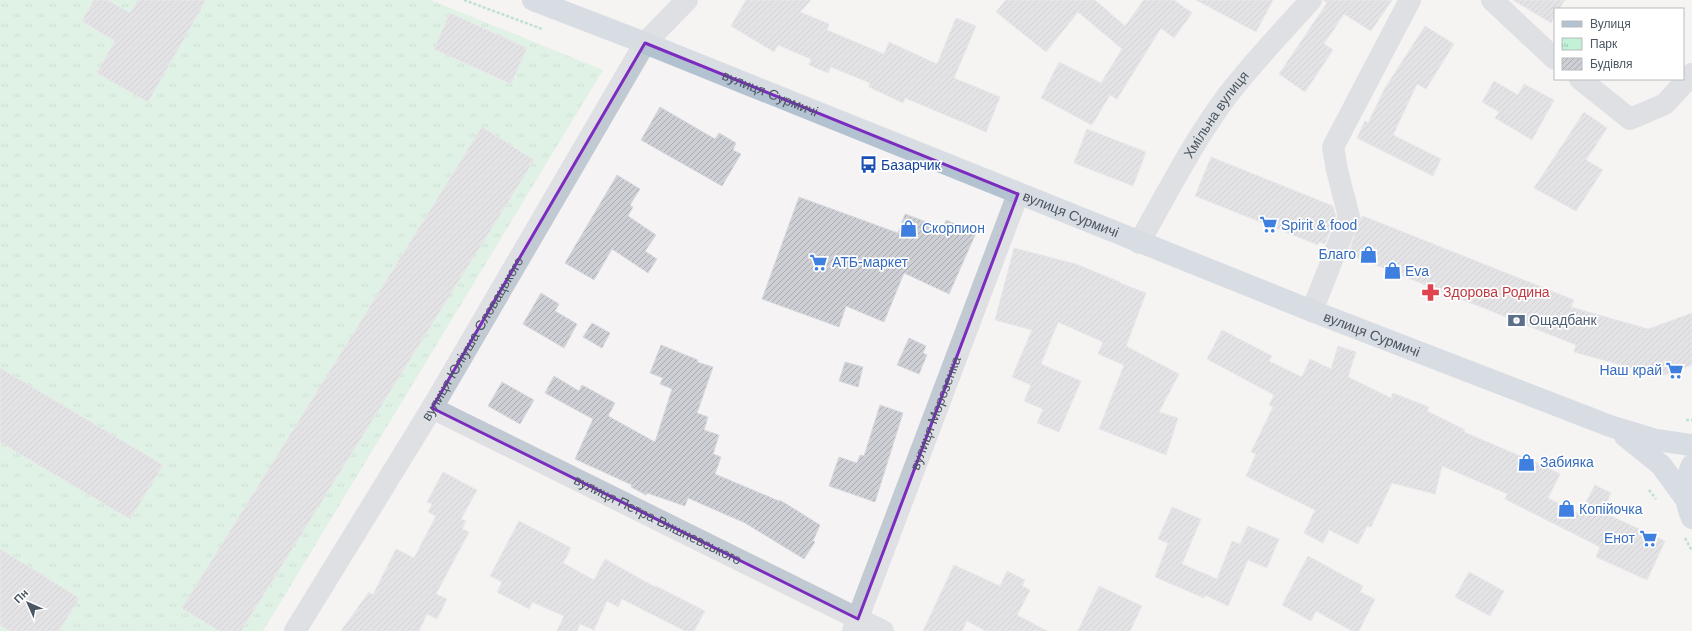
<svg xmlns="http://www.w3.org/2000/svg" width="1692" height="631" viewBox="0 0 1692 631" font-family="Helvetica,sans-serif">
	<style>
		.park { fill: url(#park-tufts) }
		.building { fill: url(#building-hatch); stroke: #d7d9de }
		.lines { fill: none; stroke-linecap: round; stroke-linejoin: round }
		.path { stroke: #7ad0a6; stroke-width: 2.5; stroke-dasharray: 3 2; stroke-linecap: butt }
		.minor { stroke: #c1cad2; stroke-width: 22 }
		.major { stroke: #b3c2d1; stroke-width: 22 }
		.marked { fill: none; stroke: #7b2cbf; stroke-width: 3; stroke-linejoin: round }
		.labels { text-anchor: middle; stroke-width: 3.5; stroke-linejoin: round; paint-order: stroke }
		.street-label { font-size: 14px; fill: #4a5661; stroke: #fff }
		.transit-label { font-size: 14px; fill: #164399; stroke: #fff; text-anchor: start }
		.shop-label { font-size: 14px; fill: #366cbe; stroke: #fff; text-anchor: start }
		.health-label { font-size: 14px; fill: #be3a42; stroke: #fff; text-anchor: start }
		.service-label { font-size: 14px; fill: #4e5e75; stroke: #fff; text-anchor: start }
	</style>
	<defs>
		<pattern id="park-tufts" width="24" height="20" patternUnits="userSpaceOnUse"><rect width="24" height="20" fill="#c3f1d5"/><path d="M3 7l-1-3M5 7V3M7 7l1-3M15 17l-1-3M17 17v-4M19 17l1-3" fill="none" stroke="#a0c6b0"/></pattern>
		<pattern id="building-hatch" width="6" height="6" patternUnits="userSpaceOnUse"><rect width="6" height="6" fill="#cdcfd5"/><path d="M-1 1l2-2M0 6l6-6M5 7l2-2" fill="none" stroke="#a8abb0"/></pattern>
	</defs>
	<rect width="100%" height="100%" fill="#f5f3f3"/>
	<polygon class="park" points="0,0 430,0 603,70 263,631 0,631"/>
	<g class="building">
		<polygon points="94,0 107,0 130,13 138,0 206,0 148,102 97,73 115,41 82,21"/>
		<polygon points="746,0 811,0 800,12 829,24 827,30 884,54 889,42 937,64 956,18 976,26 954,78 1000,97 986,132 905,98 903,103 869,87 870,83 831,67 828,73 809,65 811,59 778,45 774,52 731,26"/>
		<polygon points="1006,0 1095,0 1125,26 1144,0 1174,0 1192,13 1174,38 1161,28 1117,99 1110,95 1092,125 1041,98 1059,62 1101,83 1122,49 1078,12 1046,52 996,12"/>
		<polygon points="1196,0 1273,0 1256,32"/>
		<polygon points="1323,0 1392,0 1371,31 1344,14 1324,44 1333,50 1305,92 1279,74 1327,3"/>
		<polygon points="1513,0 1565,0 1559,9 1555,9 1555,16 1551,23"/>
		<polygon points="450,13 527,48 511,84 434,49"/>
		<polygon points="1425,26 1454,44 1426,89 1417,84 1393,135 1441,159 1433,176 1357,138 1365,121 1368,123 1385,88"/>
		<polygon points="1494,81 1518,95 1524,84 1554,100 1532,140 1495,118 1499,112 1482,102"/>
		<polygon points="660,107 715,139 719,133 736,143 733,150 741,154 722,186 641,140"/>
		<polygon points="1584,112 1607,128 1586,160 1603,170 1576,211 1534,188"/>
		<polygon points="482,127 534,160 241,631 219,631 182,608"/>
		<polygon points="1087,129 1146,152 1133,186 1074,163"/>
		<polygon points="1211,157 1333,206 1336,216 1325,244 1319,242 1318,245 1195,196"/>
		<polygon points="617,175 640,189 630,205 633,207 628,216 656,235 645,251 657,259 648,273 612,249 594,280 565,263"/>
		<polygon points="799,197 898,233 905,214 943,228 946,220 976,233 949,294 904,273 884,322 846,306 839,327 762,299"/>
		<polygon points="1363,216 1574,300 1571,307 1648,329 1692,313 1692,365 1661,376 1574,352 1576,345 1348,254 1361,217"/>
		<polygon points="1014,248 1076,264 1120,282 1120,283 1146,293 1126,346 1179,374 1159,412 1178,418 1166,455 1099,429 1124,365 1098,354 1103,342 1058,322 1041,364 1081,381 1059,432 1037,423 1043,409 1024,401 1031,385 1012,377 1032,330 995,320"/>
		<polygon points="541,293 559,304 555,311 577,324 564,348 523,324"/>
		<polygon points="592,323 610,333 602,348 583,337"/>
		<polygon points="1222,330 1272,356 1269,361 1302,377 1310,359 1331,369 1338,346 1356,352 1348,377 1391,398 1393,393 1429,407 1427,411 1465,430 1464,432 1525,458 1526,457 1560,474 1548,498 1580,514 1595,485 1611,493 1602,512 1665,541 1647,580 1596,557 1600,547 1505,499 1508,494 1442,466 1435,494 1392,483 1371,527 1367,526 1358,544 1329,530 1323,543 1304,533 1315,510 1246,476 1256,454 1251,452 1273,407 1269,405 1274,395 1207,359"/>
		<polygon points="909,338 926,346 923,353 927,355 919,374 897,365"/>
		<polygon points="661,345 698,360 697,362 713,367 697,413 708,417 704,430 719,435 713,454 721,457 715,474 779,501 780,500 820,525 813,541 815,542 804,559 745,523 688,498 685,506 647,493 646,495 631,487 632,485 575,459 593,419 545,393 554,376 579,391 582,385 615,403 608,416 655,442 672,389 660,384 663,378 650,373"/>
		<polygon points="845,362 863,367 858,387 839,381"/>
		<polygon points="0,368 163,465 130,519 0,442"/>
		<polygon points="502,382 534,400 520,424 488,406"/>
		<polygon points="880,405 903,413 875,502 829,486 839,457 857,463 860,455 864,456"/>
		<polygon points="443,472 477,490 461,519 466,521 462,529 469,532 436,594 447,599 437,619 427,614 419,631 341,631 369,592 373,595 396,549 414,558 436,516 428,512 432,504 427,502"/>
		<polygon points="1172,507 1201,519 1182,564 1217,579 1232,541 1240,544 1248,526 1279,539 1267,568 1248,560 1228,606 1205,595 1204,598 1155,577 1168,543 1158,539"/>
		<polygon points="519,521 571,548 563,563 594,580 605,559 655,587 656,586 705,611 694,631 685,631 622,599 618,607 607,601 594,630 580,624 577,631 557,631 564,616 532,602 529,609 497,592 502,582 490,576"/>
		<polygon points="0,549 79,598 59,631 10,631 0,625"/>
		<polygon points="1308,556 1363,586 1360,592 1375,599 1359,631 1352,631 1316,611 1311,621 1282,605"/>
		<polygon points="954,565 1000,586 1007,571 1025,580 1022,586 1030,590 1017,615 1047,631 986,631 967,621 962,631 923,631"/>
		<polygon points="1469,572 1504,591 1490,616 1455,597"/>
		<polygon points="1099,586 1142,606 1130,631 1078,631"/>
	</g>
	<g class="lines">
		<g class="path">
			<polyline points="464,0 542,29"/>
			<polyline points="1686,420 1692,420"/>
			<polyline points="1649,490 1656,499"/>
			<polyline points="1685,538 1692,551"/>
		</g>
		<g class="minor">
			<polyline points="1492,0 1555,59"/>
			<polyline points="1580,79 1630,119 1665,104 1692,74"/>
			<path id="s1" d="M1139 243C1167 193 1193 142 1227 96 1253 62 1283 31 1311 0"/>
			<polyline points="1312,311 1349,217 1337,170 1333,147 1410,0"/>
			<path id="s2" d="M432 408 883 631"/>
			<path id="s3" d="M295 631 432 408 645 43 687 0"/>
			<path id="s4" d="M853 631 1018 194"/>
		</g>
		<g class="major">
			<path id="s5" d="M533 0 645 43 1312 311 1610 426 1656 440 1692 445"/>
			<polyline points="1625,436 1661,465 1685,498"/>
			<path d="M1692 465C1684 483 1684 500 1692 518"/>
		</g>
	</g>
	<path d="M0 0H1692V631H0ZM645 43 1018 194 858 619 432 408Z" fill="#f5f3f3" fill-opacity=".55" fill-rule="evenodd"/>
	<path class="marked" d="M645 43 1018 194 858 619 432 408Z"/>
	<defs>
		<symbol id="bus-bare" viewBox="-9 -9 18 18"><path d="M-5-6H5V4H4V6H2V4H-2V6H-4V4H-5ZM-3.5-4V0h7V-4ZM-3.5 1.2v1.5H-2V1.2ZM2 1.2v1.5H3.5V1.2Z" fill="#1a4fb4" stroke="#fff" stroke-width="2.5" paint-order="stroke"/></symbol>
		<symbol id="supermarket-bare" viewBox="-9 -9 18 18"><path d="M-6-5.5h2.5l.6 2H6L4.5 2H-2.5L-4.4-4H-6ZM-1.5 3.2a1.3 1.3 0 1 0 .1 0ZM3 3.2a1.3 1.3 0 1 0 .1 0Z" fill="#3f7fe0" stroke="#fff" stroke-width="2.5" paint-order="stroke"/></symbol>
		<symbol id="shop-bare" viewBox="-9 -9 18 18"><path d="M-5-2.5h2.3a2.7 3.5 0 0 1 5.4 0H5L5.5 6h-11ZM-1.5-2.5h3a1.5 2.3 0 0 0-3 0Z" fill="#3f7fe0" stroke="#fff" stroke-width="2.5" paint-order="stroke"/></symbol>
		<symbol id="pharmacy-bare" viewBox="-9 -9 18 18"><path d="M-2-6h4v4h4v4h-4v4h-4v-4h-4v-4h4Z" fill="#e0444e" stroke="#fff" stroke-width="2.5" paint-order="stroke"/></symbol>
		<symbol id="bank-bare" viewBox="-9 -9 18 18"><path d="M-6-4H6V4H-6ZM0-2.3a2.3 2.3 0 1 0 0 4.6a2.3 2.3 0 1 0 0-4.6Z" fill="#5c6f8a" stroke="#fff" stroke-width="2.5" paint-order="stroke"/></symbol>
	</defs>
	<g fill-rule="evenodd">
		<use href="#bus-bare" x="856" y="152" width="25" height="25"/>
		<use href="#supermarket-bare" x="1256" y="212" width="25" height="25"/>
		<use href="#shop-bare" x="896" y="216" width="25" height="25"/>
		<use href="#shop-bare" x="1356" y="242" width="25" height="25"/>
		<use href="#supermarket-bare" x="806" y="250" width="25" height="25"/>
		<use href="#shop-bare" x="1380" y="258" width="25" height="25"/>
		<use href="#pharmacy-bare" x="1418" y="280" width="25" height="25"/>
		<use href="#bank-bare" x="1504" y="308" width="25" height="25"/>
		<use href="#supermarket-bare" x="1662" y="358" width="25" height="25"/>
		<use href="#shop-bare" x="1514" y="450" width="25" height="25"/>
		<use href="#shop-bare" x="1554" y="496" width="25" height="25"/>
		<use href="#supermarket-bare" x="1636" y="526" width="25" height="25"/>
	</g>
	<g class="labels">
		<g class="street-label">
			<text dy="5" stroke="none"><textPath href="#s5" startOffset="255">вулиця Сурмичі</textPath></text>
			<text dy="5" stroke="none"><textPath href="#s1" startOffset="150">Хмільна вулиця</textPath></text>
			<text dy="5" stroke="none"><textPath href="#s5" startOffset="579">вулиця Сурмичі</textPath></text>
			<text dy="5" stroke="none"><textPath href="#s5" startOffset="903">вулиця Сурмичі</textPath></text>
			<text dy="5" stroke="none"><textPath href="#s3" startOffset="342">вулиця Юліуша Словацького</textPath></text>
			<text dy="5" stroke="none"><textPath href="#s4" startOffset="233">вулиця Морозенка</textPath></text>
			<text dy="5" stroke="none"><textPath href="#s2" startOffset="252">вулиця Петра Вишневського</textPath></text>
		</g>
		<g class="transit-label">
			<text x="881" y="170">Базарчик</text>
		</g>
		<g class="shop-label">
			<text x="1281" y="230">Spirit &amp; food</text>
			<text x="922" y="233">Скорпион</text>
			<text x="1356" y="259" text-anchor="end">Благо</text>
			<text x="832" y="267">АТБ-маркет</text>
			<text x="1405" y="276">Eva</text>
			<text x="1662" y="375" text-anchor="end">Наш край</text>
			<text x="1540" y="467">Забияка</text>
			<text x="1579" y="514">Копійочка</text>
			<text x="1635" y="543" text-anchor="end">Енот</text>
		</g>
		<g class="health-label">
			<text x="1443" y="297">Здорова Родина</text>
		</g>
		<g class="service-label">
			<text x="1529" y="325">Ощадбанк</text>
		</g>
	</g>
	<rect x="1554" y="8" width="130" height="72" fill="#ffffff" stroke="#b7bbc0"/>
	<rect x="1562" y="21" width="20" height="6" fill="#b3c2d1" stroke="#b7bbc0"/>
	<text x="1590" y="28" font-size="12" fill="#4a5661">Вулиця</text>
	<rect x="1562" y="38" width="20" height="12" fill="url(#park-tufts)" stroke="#b7bbc0"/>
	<text x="1590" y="48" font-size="12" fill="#4a5661">Парк</text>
	<rect x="1562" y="58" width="20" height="12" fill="url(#building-hatch)" stroke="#b7bbc0"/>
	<text x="1590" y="68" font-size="12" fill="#4a5661">Будівля</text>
	<g transform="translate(28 603) rotate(315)" stroke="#ffffff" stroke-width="3" paint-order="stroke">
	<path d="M0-3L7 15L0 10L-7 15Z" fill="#4a5661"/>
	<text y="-6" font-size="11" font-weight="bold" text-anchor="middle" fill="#4a5661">Пн</text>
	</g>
</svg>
